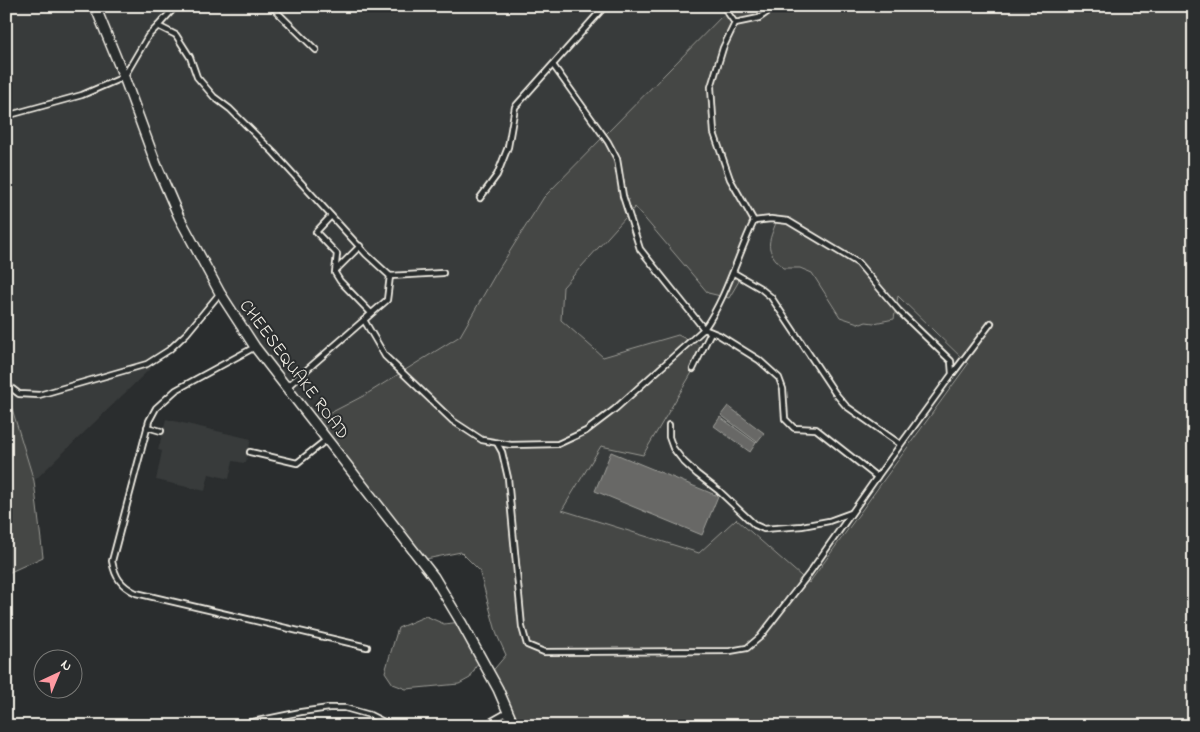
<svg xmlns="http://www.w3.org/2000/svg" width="1200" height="732" viewBox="0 0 1200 732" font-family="'Indie Flower',sans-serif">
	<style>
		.built { fill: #373a3a }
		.green { fill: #444645; stroke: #9c9c96; fill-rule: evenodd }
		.water { fill: #676866; stroke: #9f9f9a }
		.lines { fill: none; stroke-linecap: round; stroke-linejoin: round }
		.lane-casing { stroke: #f4f1e8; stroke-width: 8 }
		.street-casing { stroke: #f4f1e8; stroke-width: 12 }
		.lane { stroke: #2a2d2e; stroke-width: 4.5 }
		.street { stroke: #2a2d2e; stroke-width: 9 }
		.labels { text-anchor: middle; stroke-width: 4; stroke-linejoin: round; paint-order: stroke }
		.street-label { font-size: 18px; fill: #f4f1e8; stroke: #2a2d2e }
	</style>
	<rect width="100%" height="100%" fill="#2a2d2e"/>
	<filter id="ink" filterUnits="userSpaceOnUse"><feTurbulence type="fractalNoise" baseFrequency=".02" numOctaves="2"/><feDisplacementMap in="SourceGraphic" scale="10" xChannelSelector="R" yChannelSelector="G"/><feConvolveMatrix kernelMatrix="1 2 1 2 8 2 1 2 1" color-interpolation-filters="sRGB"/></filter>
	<g filter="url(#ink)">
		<g class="built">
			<polygon points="6,6 732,6 544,197 495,274 460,336 365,395 313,422 220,294 187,333 34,481 6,389"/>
			<polygon points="635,207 708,293 734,273 754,221 777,219 769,242 783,268 800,268 812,273 840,317 874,323 897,295 968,364 809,583 737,519 699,553 562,510 601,446 678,335 603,357 561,321 563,287"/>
			<polygon points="166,419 251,439 246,462 244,463 233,461 229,479 209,474 205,491 156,480 162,451 158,450"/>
		</g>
		<g class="green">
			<path d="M732 6H1194V726H514L490 674 506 655 497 635 479 570 461 552 421 560 313 422 365 395 460 336 495 275 544 197ZM635 207 708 293 729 298 739 281 734 272 754 221 777 220C768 244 764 248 783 268H800L812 273 840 317 861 324 866 322 874 323 894 319 898 296 968 364 809 583 736 519 699 553 562 510 601 446 643 455 706 349 678 335 603 357 561 320 563 287Z"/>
			<polygon points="6,389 34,481 43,557 6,574"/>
			<polygon points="426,616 444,624 461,622 481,657 470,678 459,684 406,689 393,684 385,672 398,628"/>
		</g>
		<g class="water">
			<polygon points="728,406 764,433 757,442 721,415"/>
			<polygon points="720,417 756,443 750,452 714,426"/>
			<polygon points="611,452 718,496 702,535 595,491"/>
		</g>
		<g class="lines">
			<defs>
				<g id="lane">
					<polyline points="271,6 316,50"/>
					<polyline points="735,23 759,18 776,6"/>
					<polyline points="158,26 176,6"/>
					<polyline points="553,65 608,142 617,159 623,196 640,249 704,329 719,335 759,360 779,378 783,389 785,419 794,428 816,429 877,477 952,374 951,361 899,311 858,263 788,221 771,219 754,221"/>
					<polyline points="6,116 82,95 124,77 148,36 158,26 176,35 190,57 197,77 214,97 230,109 274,153 366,254 390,276 387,300 287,387"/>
					<polyline points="480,198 497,175 508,147 515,107 605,6"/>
					<polyline points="331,216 316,232 337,254 335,273 340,281 371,313"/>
					<polyline points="336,270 360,246"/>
					<polyline points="734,273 760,288 771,297 835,393 846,406 900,444"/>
					<polyline points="390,276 443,273"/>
					<path d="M364 320 385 356 453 421 482 440 511 445 558 444 586 431 615 409 704 329C727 296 737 257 754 221L730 179 714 133 711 87 723 48 735 23 723 6"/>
					<path d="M255 347 176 390 156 408 149 421 112 561C115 577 121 586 136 593L367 647"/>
					<polyline points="693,369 711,332"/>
					<polyline points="953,373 991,323"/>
					<polyline points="6,384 19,394 39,395 147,364 169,350 187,333 220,293"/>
					<polyline points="669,425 669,437 673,448 684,462 697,474 719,491 755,525 764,529 802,526 829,521 851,513"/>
					<polyline points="147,427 161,431"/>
					<polyline points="497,443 502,452 508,478 522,627 527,645 544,652 730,651 747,648 760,637 808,575 877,477"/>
					<polyline points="250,452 297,463 326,440"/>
					<polyline points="233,726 301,712 329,708 345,708 370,715 392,726"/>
					<polyline points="483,726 508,712"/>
				</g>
				<polyline id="street" points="95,6 124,77 156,164 179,217 220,293 255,347 434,577 461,622 498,689 514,726"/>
			</defs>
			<use href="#lane" class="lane-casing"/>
			<use href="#street" class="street-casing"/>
			<use href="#lane" class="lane"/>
			<use href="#street" class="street"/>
		</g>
	</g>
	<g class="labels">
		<g class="street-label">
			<text transform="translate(295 369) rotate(53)" y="6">CHEESEQUAKE ROAD</text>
		</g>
	</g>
	<rect width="1200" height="732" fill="none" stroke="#2a2d2e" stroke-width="25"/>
	<rect x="12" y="12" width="1175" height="707" fill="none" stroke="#f4f1e8" stroke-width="2" filter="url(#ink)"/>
	<g transform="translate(58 674) rotate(44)"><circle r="24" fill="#2a2d2e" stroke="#7b7b78"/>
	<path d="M0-4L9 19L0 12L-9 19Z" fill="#ff9aa2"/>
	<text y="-8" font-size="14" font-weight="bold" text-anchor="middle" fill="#f4f1e8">N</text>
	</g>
</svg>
